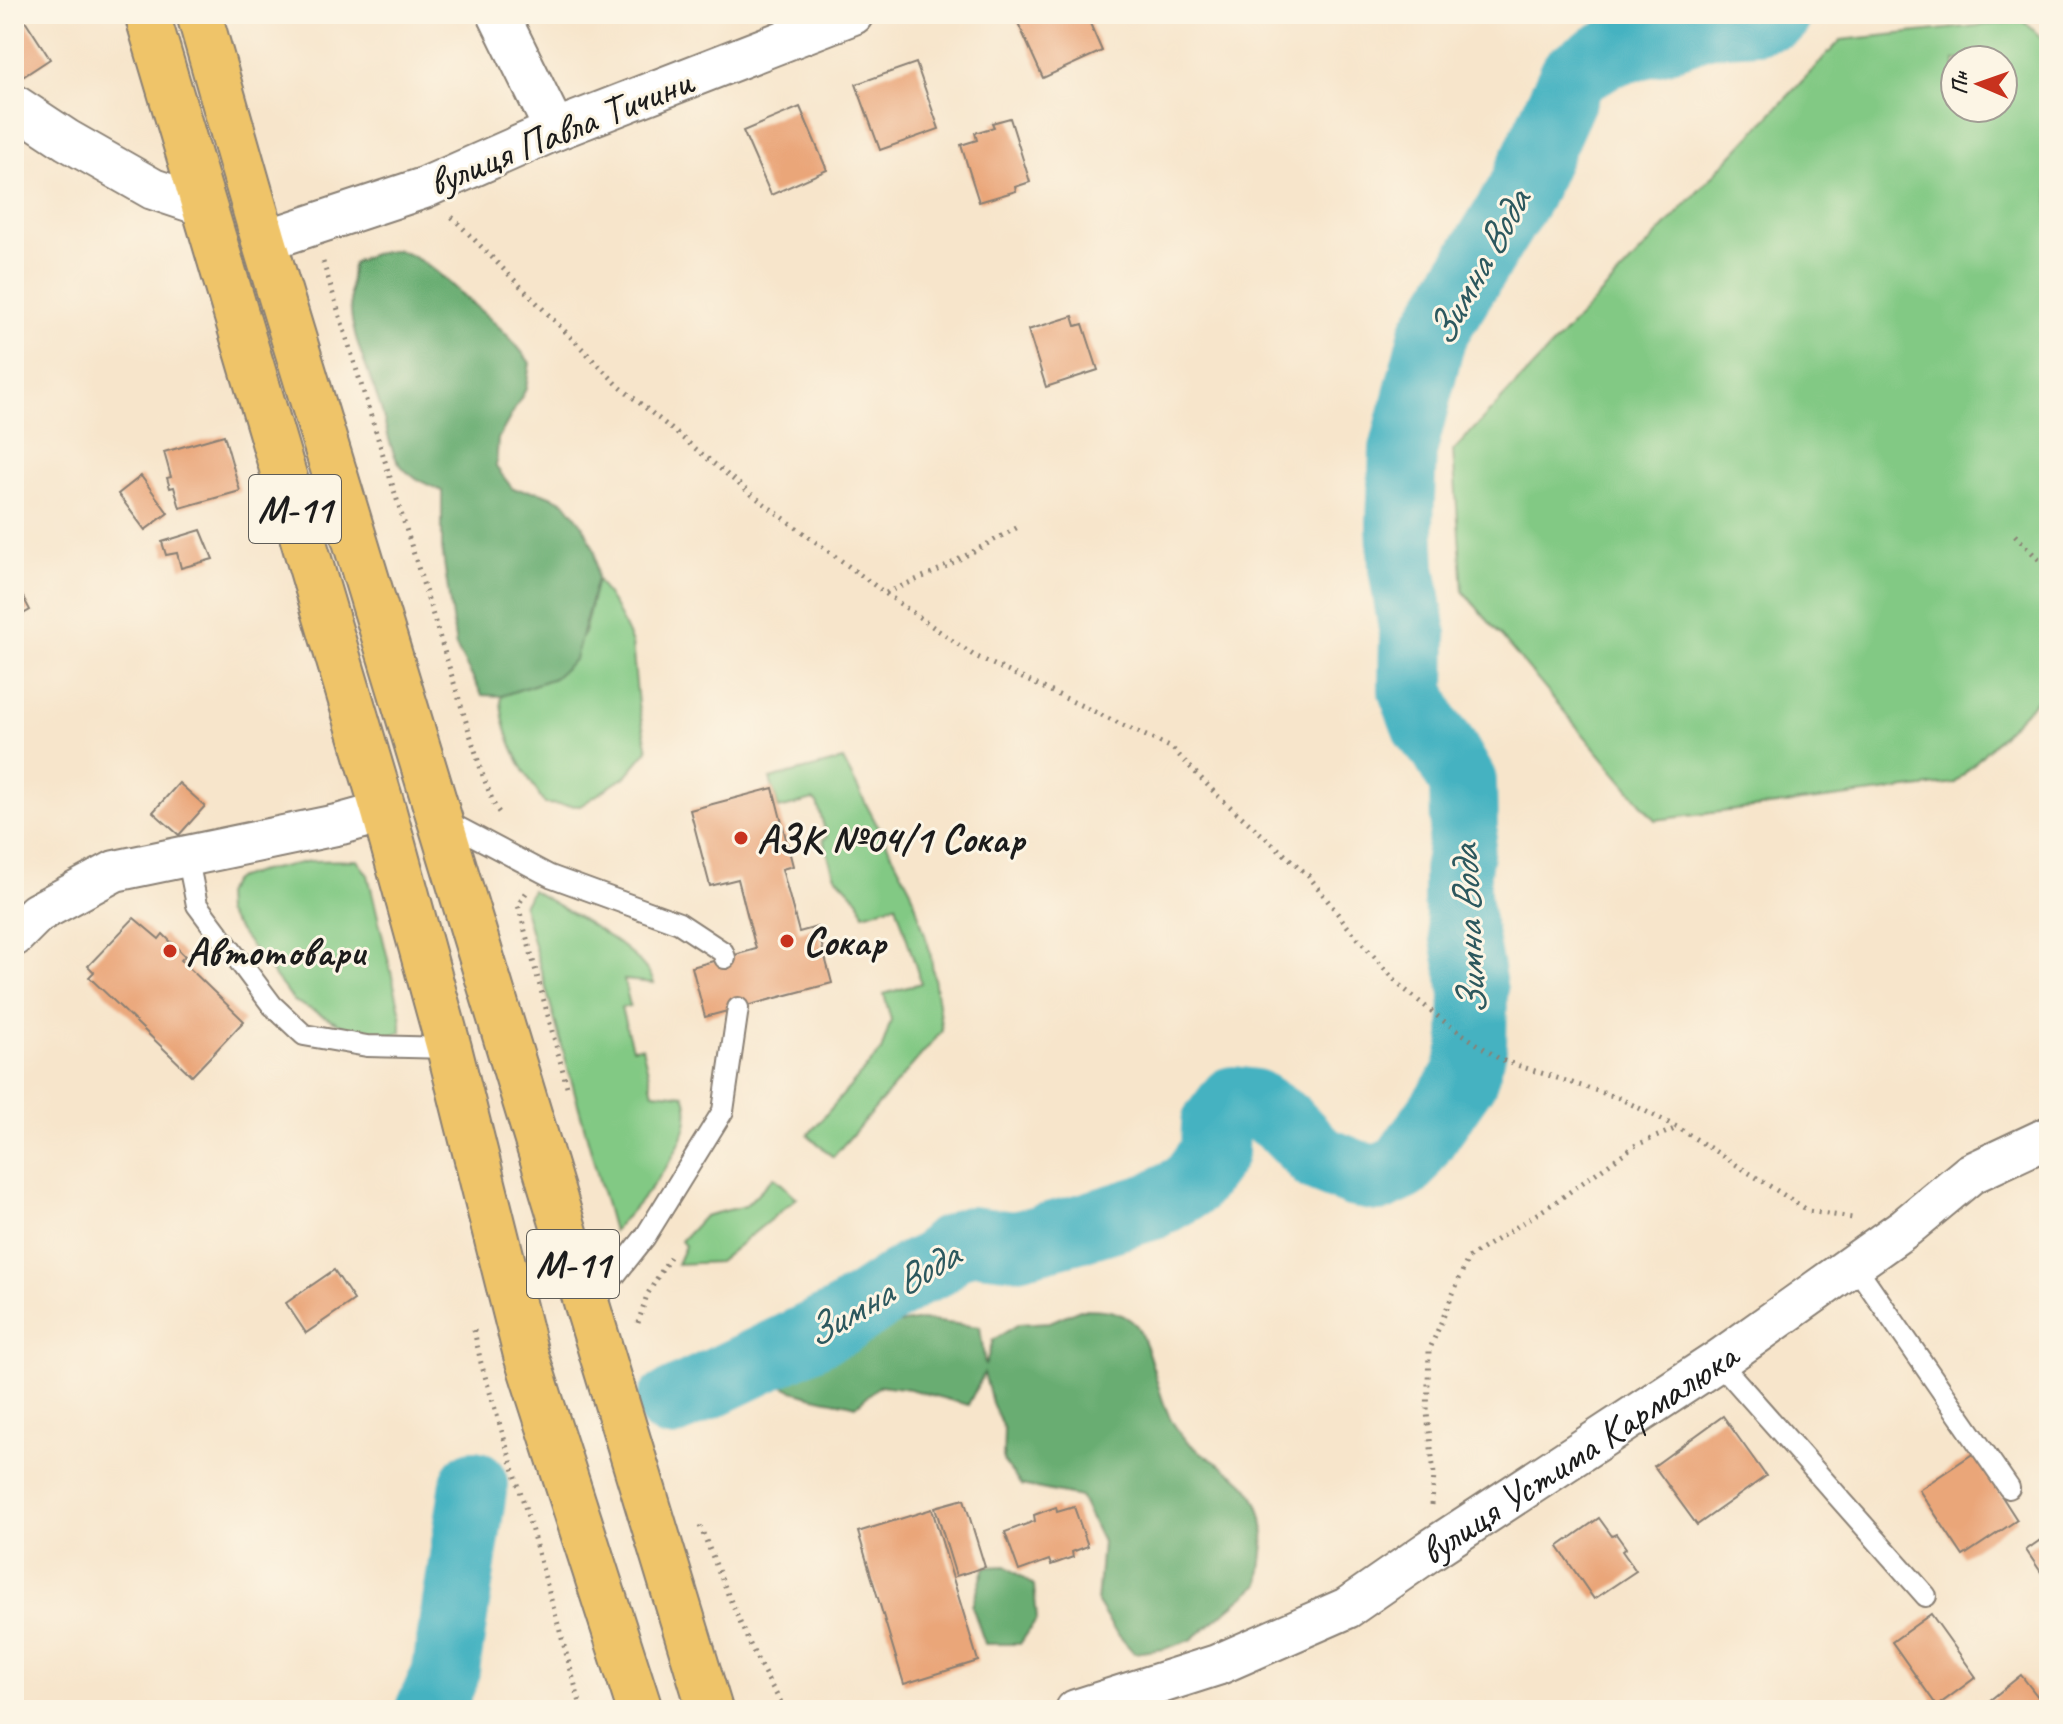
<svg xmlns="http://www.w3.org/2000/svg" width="2063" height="1724" viewBox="0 0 2063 1724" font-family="Caveat,sans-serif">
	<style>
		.green { fill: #82c984; stroke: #4f7250; stroke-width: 2; fill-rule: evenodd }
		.forest { fill: #69ad72; stroke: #426447; stroke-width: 2 }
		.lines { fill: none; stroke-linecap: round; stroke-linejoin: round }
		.river { stroke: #44b2c1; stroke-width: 68 }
		.building { fill: #eaa679 }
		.service-casing { stroke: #8a8074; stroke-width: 24 }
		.minor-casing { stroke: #8a8074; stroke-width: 44 }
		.trunk-casing { stroke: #8a8074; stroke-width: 48 }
		.path { stroke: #8a8074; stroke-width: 5; stroke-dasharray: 2 6; stroke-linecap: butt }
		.service { stroke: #fff; stroke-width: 20 }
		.minor { stroke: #fff; stroke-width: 40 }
		.trunk { stroke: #efc469; stroke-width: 44 }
		.poi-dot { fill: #c8321e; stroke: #fcf5e5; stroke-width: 3 }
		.labels { text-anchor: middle; stroke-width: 6; stroke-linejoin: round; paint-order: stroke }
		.shield { fill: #fcf5e5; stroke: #5f5d58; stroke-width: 2 }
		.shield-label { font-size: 38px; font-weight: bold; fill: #1c1c1c }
		.street-label { font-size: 40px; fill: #1c1c1c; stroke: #fcf5e5 }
		.poi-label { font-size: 40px; font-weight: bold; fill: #1c1c1c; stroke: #fcf5e5; text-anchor: start }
		.water-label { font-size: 42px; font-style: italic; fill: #2c585e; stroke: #fcf5e5 }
	</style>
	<rect width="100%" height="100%" fill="#fcf5e5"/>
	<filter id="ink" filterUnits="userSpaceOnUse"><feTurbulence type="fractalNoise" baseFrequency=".0125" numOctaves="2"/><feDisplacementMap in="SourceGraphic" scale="16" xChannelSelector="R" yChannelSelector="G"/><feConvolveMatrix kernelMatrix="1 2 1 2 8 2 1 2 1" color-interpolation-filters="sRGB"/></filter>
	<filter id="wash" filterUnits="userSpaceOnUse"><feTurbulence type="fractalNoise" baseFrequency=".006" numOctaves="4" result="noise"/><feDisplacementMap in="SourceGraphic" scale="32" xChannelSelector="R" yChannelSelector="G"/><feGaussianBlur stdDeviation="1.8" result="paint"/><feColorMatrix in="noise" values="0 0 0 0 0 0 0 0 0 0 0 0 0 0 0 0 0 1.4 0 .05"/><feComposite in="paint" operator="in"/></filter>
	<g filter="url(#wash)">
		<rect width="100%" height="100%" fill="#f7e5cb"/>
		<g class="green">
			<path d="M2024 21 2049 45V687L1955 783 1655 820 1463 591 1453 451 1841 40ZM2003 60V108H1955V60Z"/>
			<path d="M597 579 616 609 632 643 638 704 648 750 626 776 580 806 545 804C524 772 501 736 501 696L554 678 584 633Z"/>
			<polygon points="843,760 911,890 930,951 942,1031 833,1157 808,1135 881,1051 891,1020 884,994 921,983 896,904 864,914 858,899 834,874 823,839 827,837 817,803 813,800 779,809 770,779"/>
			<polygon points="357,860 368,875 401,1014 401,1032 388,1037 356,1032 294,1001 225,913 224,894 233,880 257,872 310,861"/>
			<path d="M532 890C563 909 644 950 654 983L624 980 630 1006 621 1008 632 1048 642 1047 653 1092 684 1095C703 1137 640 1202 613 1231L523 905Z"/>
			<polygon points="774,1177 797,1198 718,1262 677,1264 685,1246 681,1241 704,1216 745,1206"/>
		</g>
		<g class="forest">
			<path d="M397 250C426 259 446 280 468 300 492 320 512 337 530 363L526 389 498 439 496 467 513 489 540 492 565 502 583 525 595 551 597 579 575 659 554 678 501 696 482 695 456 647 442 548V491C425 483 407 477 397 460 388 445 386 423 380 406 362 351 342 324 353 263L373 254Z"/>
			<path d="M1080 1309C1100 1309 1121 1309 1136 1325 1140 1329 1142 1337 1144 1342 1158 1374 1159 1409 1183 1437 1204 1461 1242 1470 1256 1500 1269 1528 1263 1555 1259 1584L1191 1640 1164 1649 1134 1653 1114 1630 1097 1603 1102 1542 1080 1497 1021 1485 1003 1461 1004 1430 992 1403 984 1373 968 1405 909 1389 880 1385 856 1406C820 1396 768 1398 761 1350 760 1342 767 1329 770 1320L799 1318 829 1326 891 1325 921 1320 980 1327 985 1366 993 1340 1019 1324 1050 1322Z"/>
			<polygon points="1006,1566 1034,1586 1037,1619 1020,1644 985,1644 972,1606 985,1567"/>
		</g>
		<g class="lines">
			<g class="river">
				<polyline points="670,1404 842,1321 913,1274 935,1264 948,1250 970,1240 1016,1245 1081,1228 1153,1206 1190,1185 1214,1152 1215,1124 1233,1100 1254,1103 1284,1123 1319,1159 1356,1174 1379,1178 1403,1167 1464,1079 1473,1049 1474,992 1457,900 1457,871 1464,827 1463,782 1443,747 1426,727 1412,690 1413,634 1402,568 1400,523 1403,451 1433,334 1520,193 1573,75 1605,55 1664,39 1709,23 1755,20 1778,14"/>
				<polyline points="429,1710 445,1676 474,1484"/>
			</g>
		</g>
		<g id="blocks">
			<g class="building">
				<polygon points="14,14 21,14 50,59 24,76 14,60"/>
				<polygon points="1014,14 1086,14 1102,51 1043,78"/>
				<polygon points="916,63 939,129 880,150 856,84"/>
				<polygon points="800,107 827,170 771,195 743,131"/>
				<polygon points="1010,118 1030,182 1015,187 1016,191 979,202 961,145 977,140 975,133 994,127 992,123"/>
				<polygon points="1073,316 1076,326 1083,324 1098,370 1046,387 1028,330"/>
				<polygon points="224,435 240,491 180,508 174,487 170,488 167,478 171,477 164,452"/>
				<polygon points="141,476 168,513 145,530 118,494"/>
				<polygon points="201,530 213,559 181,568 177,553 166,555 162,542"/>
				<polygon points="14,580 30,610 14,619"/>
				<polygon points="179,783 205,806 179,835 153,812"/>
				<polygon points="773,788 793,866 782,869 799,932 817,927 832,983 705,1017 692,967 756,949 738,879 710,886 690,810"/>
				<polygon points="134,918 159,939 163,934 185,956 181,960 244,1021 192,1076 89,977 94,972 88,966"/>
				<polygon points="334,1270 354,1300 306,1333 286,1303"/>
				<polygon points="1723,1416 1766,1476 1697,1525 1654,1466"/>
				<polygon points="1974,1453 2017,1520 1963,1556 1919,1490"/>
				<polygon points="964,1499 985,1567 956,1576 935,1507"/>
				<polygon points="1056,1507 1057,1512 1074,1507 1088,1546 1072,1552 1073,1557 1051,1565 1049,1560 1019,1571 1005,1532 1035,1521 1034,1515"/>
				<polygon points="932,1509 978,1661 904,1684 858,1532"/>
				<polygon points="1599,1518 1612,1536 1616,1534 1626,1548 1622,1551 1636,1571 1594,1599 1558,1547"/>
				<polygon points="2049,1534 2049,1584 2026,1550"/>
				<polygon points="1931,1614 1976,1677 1937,1706 1892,1642"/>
				<polygon points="2021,1675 2048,1710 1978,1710"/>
			</g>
		</g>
	</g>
	<g filter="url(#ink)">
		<use href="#blocks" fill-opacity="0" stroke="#8a8074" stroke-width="2"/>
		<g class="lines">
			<defs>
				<g id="service">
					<polyline points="444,820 550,876 679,923 723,952 725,958"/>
					<polyline points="187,855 197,905 272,1005 304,1035 367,1046 449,1048"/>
					<polyline points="1854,1264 2009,1488"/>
					<polyline points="589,1308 645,1237 723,1111 738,1008"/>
					<polyline points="1718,1361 1926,1596"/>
				</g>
				<g id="minor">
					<polyline points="498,14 555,130"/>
					<polyline points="14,105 67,140 153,189 204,206"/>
					<polyline points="264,241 424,188 555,130 853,14"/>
					<polyline points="14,936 37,913 115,871 341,824 384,812"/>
					<path id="s1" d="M1076 1710 1217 1665 1347 1608 1429 1551 1718 1361 1906 1227 1970 1174 2049 1137"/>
				</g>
				<g id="trunk">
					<polyline points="147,14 384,812 449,1048 526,1355 640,1710"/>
					<polyline points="199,14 264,241 710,1710"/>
				</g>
			</defs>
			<use href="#service" class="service-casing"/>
			<use href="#minor" class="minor-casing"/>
			<use href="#trunk" class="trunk-casing"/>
			<g class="path">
				<polyline points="452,217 620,387 751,494 885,593 973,655 1172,748 1218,796 1308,875 1348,927 1398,984 1446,1023 1501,1060 1619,1098 1677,1127 1809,1211 1852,1218"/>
				<polyline points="323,262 483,776 495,807 501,815"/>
				<polyline points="2015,535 2049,570"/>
				<polyline points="886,593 943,568 1020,526"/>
				<polyline points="526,893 518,905 568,1090"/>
				<polyline points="638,1323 647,1295 670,1257"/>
				<polyline points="474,1330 481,1363 526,1510 582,1710"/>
				<polyline points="1432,1505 1434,1474 1427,1413 1429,1351 1468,1258 1554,1203 1634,1146 1677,1128"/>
				<path d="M700 1526C726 1588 749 1653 786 1710"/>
			</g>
			<use href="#service" class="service"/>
			<use href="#minor" class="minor"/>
			<use href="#trunk" class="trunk"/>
		</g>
	</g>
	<g class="poi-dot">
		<circle cx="741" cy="838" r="8"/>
		<circle cx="787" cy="941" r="8"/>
		<circle cx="170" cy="951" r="8"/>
	</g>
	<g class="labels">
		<g class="shield">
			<rect x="249" y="475" width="92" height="68" rx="6"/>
			<rect x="527" y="1230" width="92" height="68" rx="6"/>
		</g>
		<g class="shield-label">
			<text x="295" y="522">М-11</text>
			<text x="573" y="1277">М-11</text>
		</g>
		<g class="street-label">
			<text transform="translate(560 131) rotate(-22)" y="14">вулиця Павла Тичини</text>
			<text dy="14" stroke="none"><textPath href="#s1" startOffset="568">вулиця Устима Кармалюка</textPath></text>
		</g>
		<g class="poi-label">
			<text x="757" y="852">АЗК №04/1 Сокар</text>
			<text x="803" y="955">Сокар</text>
			<text x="186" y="965">Автотовари</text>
		</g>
		<g class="water-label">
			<text transform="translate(1477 267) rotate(-61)" y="15">Зимна Вода</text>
			<text transform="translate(1467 931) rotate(-93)" y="15">Зимна Вода</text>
			<text transform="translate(881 1293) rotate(-30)" y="15">Зимна Вода</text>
		</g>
	</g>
	<rect width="2063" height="1724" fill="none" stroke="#fcf5e5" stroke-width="48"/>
	<g transform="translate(1979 84) rotate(272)"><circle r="38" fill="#fcf5e5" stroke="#a29e95" stroke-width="2"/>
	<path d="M0-6L14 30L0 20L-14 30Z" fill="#c8321e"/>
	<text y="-12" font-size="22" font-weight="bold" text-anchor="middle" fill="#1c1c1c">Пн</text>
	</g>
</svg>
